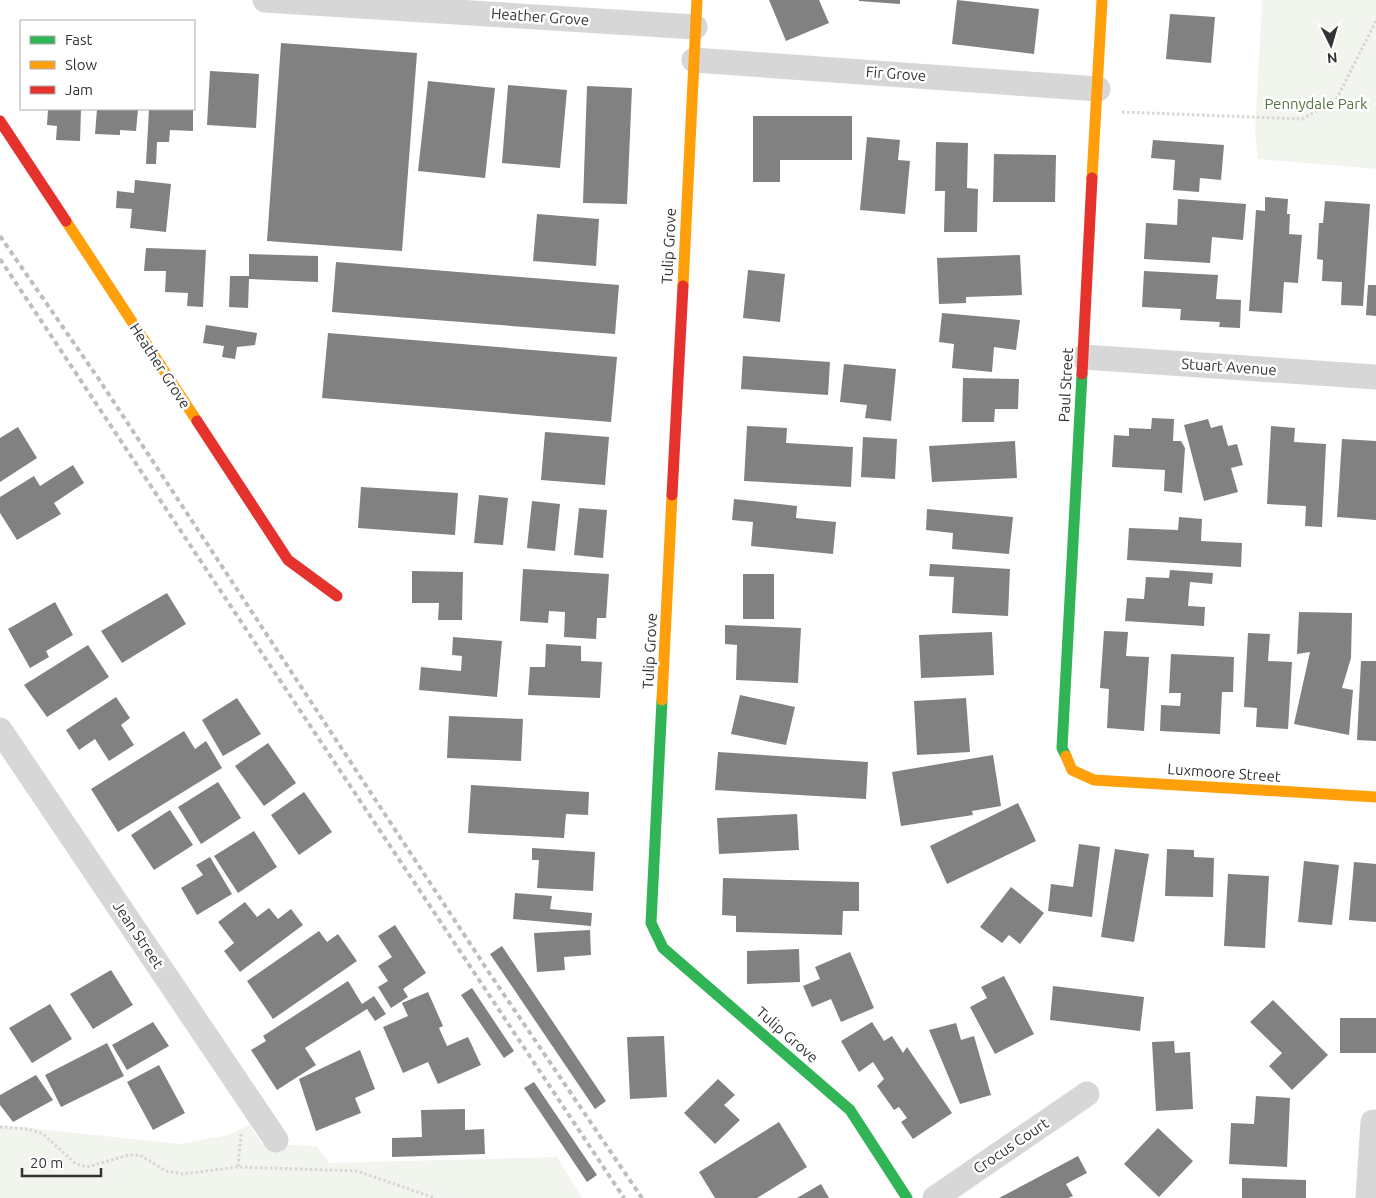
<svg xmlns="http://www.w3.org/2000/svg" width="1376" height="1198" viewBox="0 0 1376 1198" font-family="Ubuntu,sans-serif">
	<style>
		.green { fill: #f1f5ed }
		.building { fill: #818181 }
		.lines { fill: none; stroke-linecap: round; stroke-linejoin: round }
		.path { stroke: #d6d6d6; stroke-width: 3; stroke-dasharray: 2.5 2.5; stroke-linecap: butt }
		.street { stroke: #d7d7d7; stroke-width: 25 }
		.fast { stroke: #30b455; stroke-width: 11 }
		.slow { stroke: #ff9f0a; stroke-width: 11 }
		.jam { stroke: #e5322d; stroke-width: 11 }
		.rail { stroke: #bebebe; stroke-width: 4; stroke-dasharray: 5 4; stroke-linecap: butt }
		.labels { text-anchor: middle; stroke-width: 5; stroke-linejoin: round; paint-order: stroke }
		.street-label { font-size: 15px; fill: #333; stroke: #fff }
		.park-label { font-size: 15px; fill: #56703f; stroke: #fff }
	</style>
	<rect width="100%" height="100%" fill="#fff"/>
	<g class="green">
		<polygon points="1262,0 1376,0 1376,169 1258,159 1255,134"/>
		<polygon points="0,1125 180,1144 228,1135 249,1125 262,1144 317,1146 329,1163 557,1157 582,1198 0,1198"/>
	</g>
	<g class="building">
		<polygon points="769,0 819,0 829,23 786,41"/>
		<polygon points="859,0 900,0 900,4 859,1"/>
		<polygon points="957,0 1039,9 1034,54 952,44"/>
		<polygon points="1170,14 1215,17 1211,63 1166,59"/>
		<polygon points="281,43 417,53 402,251 267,241"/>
		<polygon points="210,71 259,74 256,128 207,125"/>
		<polygon points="428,81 495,88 485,178 418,171"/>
		<polygon points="508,85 567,90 560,168 502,163"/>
		<polygon points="587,86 632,88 627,204 583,203"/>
		<polygon points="48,109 81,109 80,141 56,140 57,126 47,125"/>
		<polygon points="97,109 138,109 136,131 120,130 120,135 95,134"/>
		<polygon points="149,109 193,109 193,131 170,130 169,142 157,142 156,164 146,164"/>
		<polygon points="753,116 852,116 852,160 780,160 780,182 753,182"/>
		<polygon points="867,137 900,140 898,160 910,161 905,214 860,210"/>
		<polygon points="1153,140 1224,145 1221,180 1200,178 1199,192 1173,190 1175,160 1151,158"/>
		<polygon points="936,142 968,143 967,188 978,189 977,232 944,232 945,191 935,191"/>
		<polygon points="994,154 1056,155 1055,202 993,202"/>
		<polygon points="135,180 171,184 166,232 130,228 132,209 116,208 117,191 134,193"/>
		<polygon points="1265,197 1288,199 1287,214 1290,214 1289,234 1302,235 1298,283 1284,282 1282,313 1249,311 1256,210 1265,211"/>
		<polygon points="1178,199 1246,204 1243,240 1212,237 1210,263 1144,259 1146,223 1177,225"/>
		<polygon points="1325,201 1370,204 1363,306 1341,305 1342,282 1322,281 1323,260 1317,259 1319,223 1323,223"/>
		<polygon points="537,214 599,219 596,266 533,261"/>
		<polygon points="146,248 206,250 203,307 187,306 188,293 165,292 166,271 144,271"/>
		<polygon points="249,254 318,256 318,282 249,279 248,308 229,307 230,276 249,276"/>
		<polygon points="1020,255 1022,295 966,297 966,303 939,304 937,258"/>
		<polygon points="336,262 619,285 615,334 332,312"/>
		<polygon points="748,270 785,274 780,322 743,318"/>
		<polygon points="1144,271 1218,275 1216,299 1241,300 1240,328 1219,327 1220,322 1180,320 1181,309 1142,307"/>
		<polygon points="1368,285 1376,285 1376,316 1366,315"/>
		<polygon points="942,313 1020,320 1016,350 994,347 992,372 952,368 954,344 939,342"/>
		<polygon points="206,325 257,333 255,345 237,347 235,359 222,357 224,346 203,343"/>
		<polygon points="328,333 617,357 611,422 322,398"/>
		<polygon points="743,356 830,362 828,395 741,389"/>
		<polygon points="844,364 896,369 891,421 865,418 867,405 840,402"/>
		<polygon points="963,378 1019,379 1018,409 995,409 994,422 962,422"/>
		<polygon points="1152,418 1174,419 1173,441 1181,441 1185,448 1182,493 1164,491 1165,470 1112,467 1114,435 1129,436 1129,428 1151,429"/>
		<polygon points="1208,419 1211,428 1222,425 1228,446 1237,444 1243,465 1231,468 1238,492 1204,501 1184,425"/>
		<polygon points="747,426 787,428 786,443 853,447 851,487 744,481"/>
		<polygon points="1271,426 1295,428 1294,442 1326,444 1322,527 1305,526 1306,506 1267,504"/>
		<polygon points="18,427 37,458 0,482 0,438"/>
		<polygon points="545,432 609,437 605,485 541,480"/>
		<polygon points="863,437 897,439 895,479 861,477"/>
		<polygon points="1342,439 1376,441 1376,520 1337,517"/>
		<polygon points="1015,441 1017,478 932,482 929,446"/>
		<polygon points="73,465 84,483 54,503 61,514 17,540 0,513 0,497 34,476 40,486"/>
		<polygon points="361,487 458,493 455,535 358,528"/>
		<polygon points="479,495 508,498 503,545 474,543"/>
		<polygon points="734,499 797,506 796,518 836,522 833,554 751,546 753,522 732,520"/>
		<polygon points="532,501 560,504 555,551 527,548"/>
		<polygon points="579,508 607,510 603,558 574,555"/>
		<polygon points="927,509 1013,517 1009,554 952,549 953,533 926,530"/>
		<polygon points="1179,517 1202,519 1201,541 1242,543 1241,567 1127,560 1129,528 1178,530"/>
		<polygon points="930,564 1010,569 1008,616 952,613 954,577 929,576"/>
		<polygon points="523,569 609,574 606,618 597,618 596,639 564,637 565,612 549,611 548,623 520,621"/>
		<polygon points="1170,570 1213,573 1212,584 1190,582 1188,606 1205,607 1204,626 1125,621 1127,598 1144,599 1146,577 1169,578"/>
		<polygon points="412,571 463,572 462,620 438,620 439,603 412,603"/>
		<rect x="743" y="574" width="31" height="45"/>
		<polygon points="167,593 186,624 122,663 101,631"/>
		<polygon points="55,602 73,635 46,651 49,657 30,668 8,629"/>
		<polygon points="1299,612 1352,613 1351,658 1342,688 1353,690 1349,735 1294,724 1310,652 1297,654"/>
		<polygon points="725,625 801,628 798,683 736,680 737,645 725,644"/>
		<polygon points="1104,631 1128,632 1126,656 1149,657 1144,731 1107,728 1109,689 1100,688"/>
		<polygon points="992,632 994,675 921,678 919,635"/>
		<polygon points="1248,633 1270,634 1268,661 1292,662 1288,729 1256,727 1257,708 1244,707"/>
		<polygon points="453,637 502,641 497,697 419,690 421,667 461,671 462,656 452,655"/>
		<polygon points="546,644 581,646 581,661 602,662 600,698 528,695 530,667 545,667"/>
		<polygon points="88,645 109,677 47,717 24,685"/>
		<polygon points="1171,654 1234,657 1233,692 1222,692 1220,734 1160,731 1161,705 1180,706 1181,693 1169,693"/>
		<polygon points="1361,661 1376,661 1376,741 1357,740"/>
		<polygon points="740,695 795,707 786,745 731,734"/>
		<polygon points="116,697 130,718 121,725 134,745 109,761 95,739 79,750 66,730"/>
		<polygon points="237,698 261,734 223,756 202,720"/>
		<polygon points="966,698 970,752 917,755 914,701"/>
		<polygon points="449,716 523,719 521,761 447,758"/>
		<polygon points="184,731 195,749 206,741 222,768 118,832 91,789"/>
		<polygon points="268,743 296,783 264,806 235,766"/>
		<polygon points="718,752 868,762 866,799 715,790"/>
		<polygon points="993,755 1001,806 972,811 973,815 901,826 892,772"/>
		<polygon points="218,782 241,818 201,844 178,807"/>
		<polygon points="471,785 589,792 588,815 566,814 564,838 468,833"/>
		<polygon points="304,792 332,832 299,855 271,815"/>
		<polygon points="1018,803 1036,841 947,884 930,846"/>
		<polygon points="170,810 193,845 154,870 131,835"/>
		<polygon points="797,814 799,850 719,854 717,818"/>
		<polygon points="254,831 277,867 238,893 214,856"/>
		<polygon points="1079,844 1100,847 1092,917 1048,911 1051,884 1073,887"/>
		<polygon points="532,848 595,852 593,891 537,888 539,860 532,860"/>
		<polygon points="1115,849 1149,854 1134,942 1101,937"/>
		<polygon points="1167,849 1194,850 1194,857 1214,858 1213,897 1165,896"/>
		<polygon points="210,857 232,894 197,915 181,888 203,875 196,865"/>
		<polygon points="1304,861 1339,865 1332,925 1298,922"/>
		<polygon points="1354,862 1376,864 1376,922 1349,920"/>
		<polygon points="1228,874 1269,876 1265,948 1224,946"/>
		<polygon points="723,878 859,882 859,911 843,911 842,935 736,932 736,916 722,915"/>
		<polygon points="1011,887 1044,913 1020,944 1009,935 1002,943 980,927"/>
		<polygon points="515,893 552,896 550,909 592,913 591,926 513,919"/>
		<polygon points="245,902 257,917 269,908 278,919 291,909 303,925 240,972 224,951 234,943 218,922"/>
		<polygon points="395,925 426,973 403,989 408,997 391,1008 378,987 388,981 378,966 392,957 378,936"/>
		<polygon points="590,930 591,955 564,957 565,970 537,972 534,933"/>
		<polygon points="319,931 327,942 338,934 357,961 273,1019 247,981"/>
		<polygon points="502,946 606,1101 595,1109 490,954"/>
		<polygon points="799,949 800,982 747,984 747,951"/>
		<polygon points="850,952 874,1008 841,1022 831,999 812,1007 803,986 820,979 815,967"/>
		<polygon points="111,970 133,1005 93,1029 70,994"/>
		<polygon points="1004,976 1034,1034 995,1054 970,1007 987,998 981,987"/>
		<polygon points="348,981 362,1004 374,996 386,1014 375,1021 367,1009 305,1048 316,1065 277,1090 251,1050 266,1041 263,1036"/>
		<polygon points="1053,986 1144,997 1140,1031 1050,1020"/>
		<polygon points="472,988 514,1051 504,1058 461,995"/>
		<polygon points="428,992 443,1026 439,1028 447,1046 468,1037 481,1065 438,1084 428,1062 403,1073 383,1027 408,1016 402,1003"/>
		<polygon points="1273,1000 1328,1055 1292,1090 1269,1066 1282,1053 1250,1022"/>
		<polygon points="50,1004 72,1039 32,1063 9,1028"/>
		<rect x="1340" y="1018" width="36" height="35"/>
		<polygon points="153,1022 169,1046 127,1070 112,1045"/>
		<polygon points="872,1022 884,1041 892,1036 903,1053 907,1047 952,1113 913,1139 901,1122 907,1118 899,1107 894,1110 877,1086 884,1079 873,1062 859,1072 841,1041"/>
		<polygon points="956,1023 961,1040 974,1036 991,1095 960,1104 929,1030"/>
		<polygon points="664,1036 667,1097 630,1099 627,1037"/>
		<polygon points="1174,1041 1175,1053 1190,1052 1193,1109 1156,1111 1152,1042"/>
		<polygon points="107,1043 124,1076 61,1107 45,1075"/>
		<polygon points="360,1050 375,1089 355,1098 361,1113 316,1131 299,1079"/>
		<polygon points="159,1065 185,1113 153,1130 127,1082"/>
		<polygon points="36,1075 53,1100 13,1122 0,1105 0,1095"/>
		<polygon points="718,1079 735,1095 724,1105 740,1120 715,1144 684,1113"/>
		<polygon points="534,1082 597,1175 587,1182 524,1088"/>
		<polygon points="1256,1096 1290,1098 1287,1167 1229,1164 1231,1123 1254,1124"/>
		<polygon points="465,1109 465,1130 484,1129 485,1154 392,1157 392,1138 422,1137 421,1110"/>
		<polygon points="779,1122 807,1167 757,1198 715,1198 699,1172"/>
		<polygon points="1158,1128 1193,1161 1159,1197 1124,1164"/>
		<polygon points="1078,1156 1087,1173 1066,1184 1073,1196 1068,1198 999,1198"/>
		<polygon points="1242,1178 1306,1180 1306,1198 1242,1198"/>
		<polygon points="821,1184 829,1198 797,1198"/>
	</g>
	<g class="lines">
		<g class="path">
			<polyline points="1122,112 1302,119 1336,100 1376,21"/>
			<polyline points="0,1127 28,1129 43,1134 76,1164 87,1167 129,1155 140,1155 166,1171 182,1174 238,1167"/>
			<polyline points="241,1134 238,1167 357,1171 435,1198"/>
		</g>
		<g class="street">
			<polyline points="265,0 695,27"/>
			<polyline points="694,60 1098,89"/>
			<polyline points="1083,357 1376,377"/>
			<polyline points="0,730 276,1140"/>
			<polyline points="935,1198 1087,1094"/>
			<polyline points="1368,1198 1373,1122"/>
		</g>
		<g class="fast">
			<polyline points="662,700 651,923 663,948 850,1110 907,1198"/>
			<polyline points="1066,756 1062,748 1082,374"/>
		</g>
		<g class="slow">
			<polyline points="1092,178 1102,0"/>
			<polyline points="66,221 197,421"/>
			<polyline points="683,286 697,0"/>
			<polyline points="662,700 672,495"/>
			<polyline points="1066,756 1072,770 1094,780 1376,797"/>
		</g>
		<g class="jam">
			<polyline points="0,121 66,221"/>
			<polyline points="1082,374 1092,178"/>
			<polyline points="197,421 288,560 337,596"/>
			<polyline points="672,495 683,286"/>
		</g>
		<g class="rail">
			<polyline points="0,236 98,378 490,974 642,1198"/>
			<polyline points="0,259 624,1198"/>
		</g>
	</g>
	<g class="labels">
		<g class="street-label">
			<text transform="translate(540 17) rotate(4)" y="5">Heather Grove</text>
			<text transform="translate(896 74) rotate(4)" y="5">Fir Grove</text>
			<text transform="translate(669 246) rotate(-87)" y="5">Tulip Grove</text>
			<text transform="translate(160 366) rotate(57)" y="5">Heather Grove</text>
			<text transform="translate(1229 367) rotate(4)" y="5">Stuart Avenue</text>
			<text transform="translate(1066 385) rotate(-87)" y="5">Paul Street</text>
			<text transform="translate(650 651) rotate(-87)" y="5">Tulip Grove</text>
			<text transform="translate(1224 773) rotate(4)" y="5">Luxmoore Street</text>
			<text transform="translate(138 935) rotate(56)" y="5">Jean Street</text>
			<text transform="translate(787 1035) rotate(41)" y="5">Tulip Grove</text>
			<text transform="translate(1011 1146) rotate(-34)" y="5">Crocus Court</text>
		</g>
		<g class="park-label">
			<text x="1316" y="109">Pennydale Park</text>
		</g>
	</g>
	<rect x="20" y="20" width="175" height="90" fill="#ffffff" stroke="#adadad"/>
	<rect x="30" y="36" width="25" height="8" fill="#30b455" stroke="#adadad"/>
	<text x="65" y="45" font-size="15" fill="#333333">Fast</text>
	<rect x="30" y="61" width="25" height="8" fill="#ff9f0a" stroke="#adadad"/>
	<text x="65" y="70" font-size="15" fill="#333333">Slow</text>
	<rect x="30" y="86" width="25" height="8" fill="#e5322d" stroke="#adadad"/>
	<text x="65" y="95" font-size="15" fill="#333333">Jam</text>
	<g transform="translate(1331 45) rotate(175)" stroke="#ffffff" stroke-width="4" paint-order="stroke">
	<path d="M0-4L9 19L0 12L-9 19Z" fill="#333333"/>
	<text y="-8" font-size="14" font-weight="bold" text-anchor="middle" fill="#333333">N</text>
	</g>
	<path d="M22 1168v8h79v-8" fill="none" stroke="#333333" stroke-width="2.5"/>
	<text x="30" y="1168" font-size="15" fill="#333333" stroke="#ffffff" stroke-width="4" paint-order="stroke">20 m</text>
</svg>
